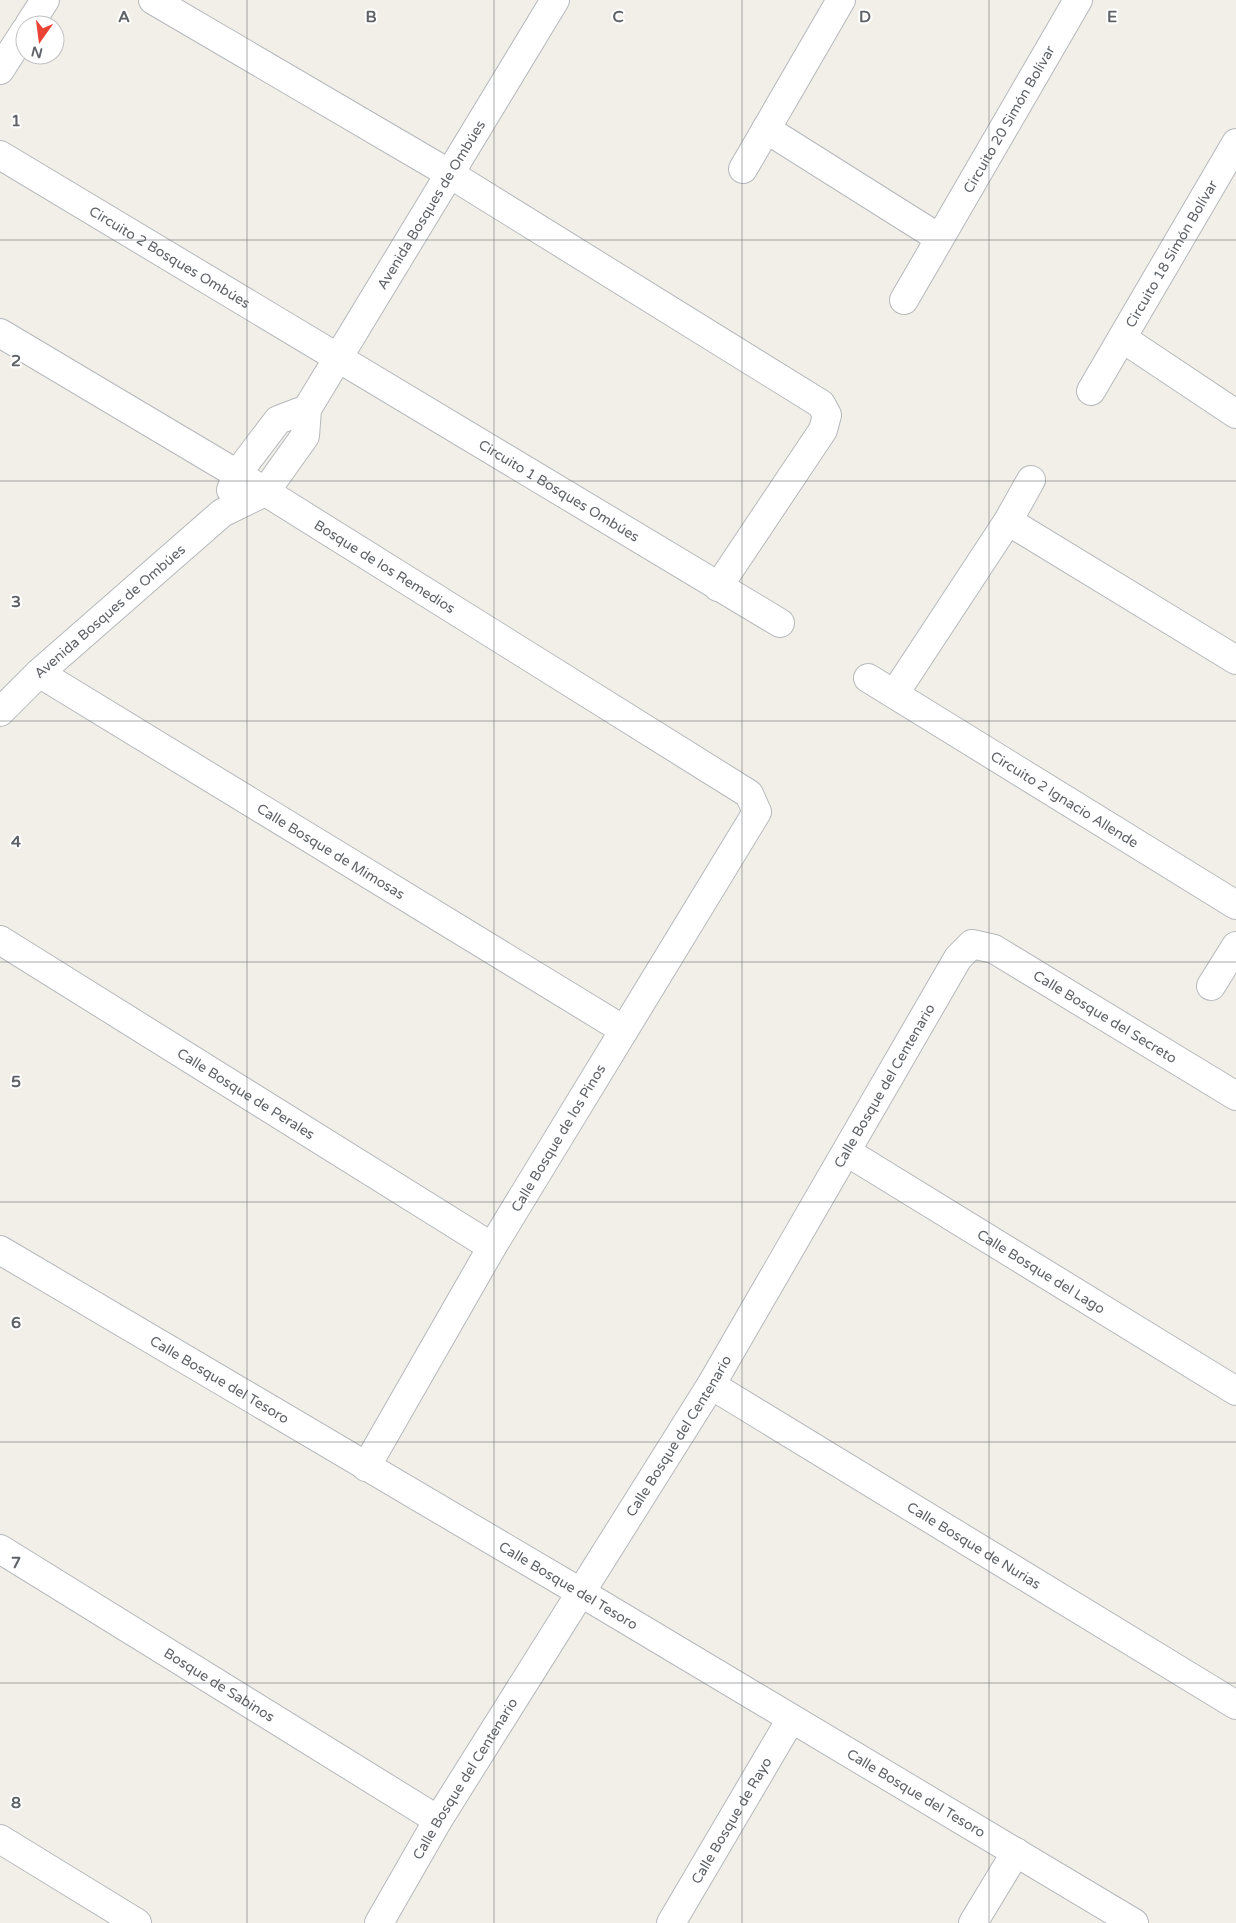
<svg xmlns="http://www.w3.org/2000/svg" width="1236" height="1923" viewBox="0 0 1236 1923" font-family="'Varela Round',sans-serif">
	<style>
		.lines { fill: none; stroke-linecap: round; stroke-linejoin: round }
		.minor-casing { stroke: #b5b8bc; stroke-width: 30 }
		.minor { stroke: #fff; stroke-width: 28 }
		.grid { fill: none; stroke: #5f6368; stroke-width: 1; stroke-opacity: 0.55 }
		.labels { text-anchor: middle; stroke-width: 4; stroke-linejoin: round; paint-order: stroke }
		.street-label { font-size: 14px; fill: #5f6368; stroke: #fff }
		.grid-label { font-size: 16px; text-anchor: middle; font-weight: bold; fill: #5f6368; stroke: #fff; stroke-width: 4; stroke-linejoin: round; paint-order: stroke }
	</style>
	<rect width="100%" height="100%" fill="#f1efe8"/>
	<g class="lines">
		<defs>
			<g id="minor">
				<polyline points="153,0 450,174 821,404 827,415 823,430 718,587"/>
				<polyline points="29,25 45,0"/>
				<polyline points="0,70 25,31"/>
				<polyline points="766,129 939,238"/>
				<path id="s1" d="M0 155 780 623"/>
				<polyline points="743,169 841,0"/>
				<path id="s2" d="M904 300 1078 0"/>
				<path id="s3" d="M0 333 237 474 749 794 757 812 492 1247 366 1467"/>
				<polyline points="1122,338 1236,414"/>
				<path id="s4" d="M1091 391 1236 143"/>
				<polyline points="231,490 237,474 278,420 307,409"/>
				<polyline points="1008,521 1236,660"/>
				<path id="s5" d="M39 673 624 1030"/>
				<path id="s6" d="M868 678 1236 905"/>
				<polyline points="895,693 1008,521 1031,480"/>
				<path id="s7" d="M0 712 39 673 222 513 265 492 305 436 307 409 555 0"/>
				<path id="s8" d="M0 940 492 1247"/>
				<polyline points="1211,986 1236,946"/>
				<path id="s9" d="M847 1152 1236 1391"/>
				<path id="s10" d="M0 1250 580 1592 1134 1923"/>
				<path id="s11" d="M711 1385 1236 1705"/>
				<path id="s12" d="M0 1549 438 1820"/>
				<polyline points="0,1839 137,1923"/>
				<path id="s13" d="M379 1923 438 1820 711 1385 958 958 972 944 994 949 1236 1096"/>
				<path id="s14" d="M671 1923 791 1719"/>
				<polyline points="973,1923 1016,1852"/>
			</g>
		</defs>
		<use href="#minor" class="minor-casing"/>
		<use href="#minor" class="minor"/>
	</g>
	<path class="grid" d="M247 0V1923M494 0V1923M742 0V1923M989 0V1923M0 240H1236M0 481H1236M0 721H1236M0 962H1236M0 1202H1236M0 1442H1236M0 1683H1236"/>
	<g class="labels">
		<g class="street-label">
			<text dy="5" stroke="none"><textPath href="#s2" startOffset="209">Circuito 20 Simón Bolívar</textPath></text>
			<text dy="5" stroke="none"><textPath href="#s7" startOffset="681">Avenida Bosques de Ombúes</textPath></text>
			<text dy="5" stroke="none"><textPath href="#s4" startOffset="159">Circuito 18 Simón Bolívar</textPath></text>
			<text dy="5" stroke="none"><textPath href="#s1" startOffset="198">Circuito 2 Bosques Ombúes</textPath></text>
			<text dy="5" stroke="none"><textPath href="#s1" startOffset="652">Circuito 1 Bosques Ombúes</textPath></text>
			<text dy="5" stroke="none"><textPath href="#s3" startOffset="450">Bosque de los Remedios</textPath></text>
			<text dy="5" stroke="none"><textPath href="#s7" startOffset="149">Avenida Bosques de Ombúes</textPath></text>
			<text dy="5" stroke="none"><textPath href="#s6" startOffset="231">Circuito 2 Ignacio Allende</textPath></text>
			<text dy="5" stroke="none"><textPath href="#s5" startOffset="342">Calle Bosque de Mimosas</textPath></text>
			<text dy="5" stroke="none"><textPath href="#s13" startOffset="1298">Calle Bosque del Secreto</textPath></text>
			<text dy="5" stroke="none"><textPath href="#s13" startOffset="978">Calle Bosque del Centenario</textPath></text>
			<text dy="5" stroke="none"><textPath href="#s8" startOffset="290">Calle Bosque de Perales</textPath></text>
			<text transform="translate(558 1138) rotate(-59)" y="5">Calle Bosque de los Pinos</text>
			<text dy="5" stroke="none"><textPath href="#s9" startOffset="228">Calle Bosque del Lago</textPath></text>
			<text dy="5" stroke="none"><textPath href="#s10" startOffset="255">Calle Bosque del Tesoro</textPath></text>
			<text dy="5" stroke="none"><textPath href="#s13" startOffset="572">Calle Bosque del Centenario</textPath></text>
			<text dy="5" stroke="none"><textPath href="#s11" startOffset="308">Calle Bosque de Nurias</textPath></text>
			<text dy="5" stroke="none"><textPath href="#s10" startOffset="660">Calle Bosque del Tesoro</textPath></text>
			<text dy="5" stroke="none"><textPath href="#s12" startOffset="258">Bosque de Sabinos</textPath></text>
			<text dy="5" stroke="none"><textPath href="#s13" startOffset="168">Calle Bosque del Centenario</textPath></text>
			<text dy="5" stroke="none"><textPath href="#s10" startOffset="1065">Calle Bosque del Tesoro</textPath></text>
			<text dy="5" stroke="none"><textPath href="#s14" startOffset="119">Calle Bosque de Rayo</textPath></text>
		</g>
	</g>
	<g class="grid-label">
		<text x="124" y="22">A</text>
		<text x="371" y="22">B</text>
		<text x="618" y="22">C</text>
		<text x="865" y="22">D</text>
		<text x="1112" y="22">E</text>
		<text x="16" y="126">1</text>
		<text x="16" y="366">2</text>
		<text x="16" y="607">3</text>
		<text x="16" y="847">4</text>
		<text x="16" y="1087">5</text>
		<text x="16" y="1328">6</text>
		<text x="16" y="1568">7</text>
		<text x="16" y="1808">8</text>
	</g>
	<g transform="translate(40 40) rotate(194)"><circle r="24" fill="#ffffff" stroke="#bfc1c3"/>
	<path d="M0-4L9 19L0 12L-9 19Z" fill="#ea4335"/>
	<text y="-8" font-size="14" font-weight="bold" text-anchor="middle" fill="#5f6368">N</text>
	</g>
</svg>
